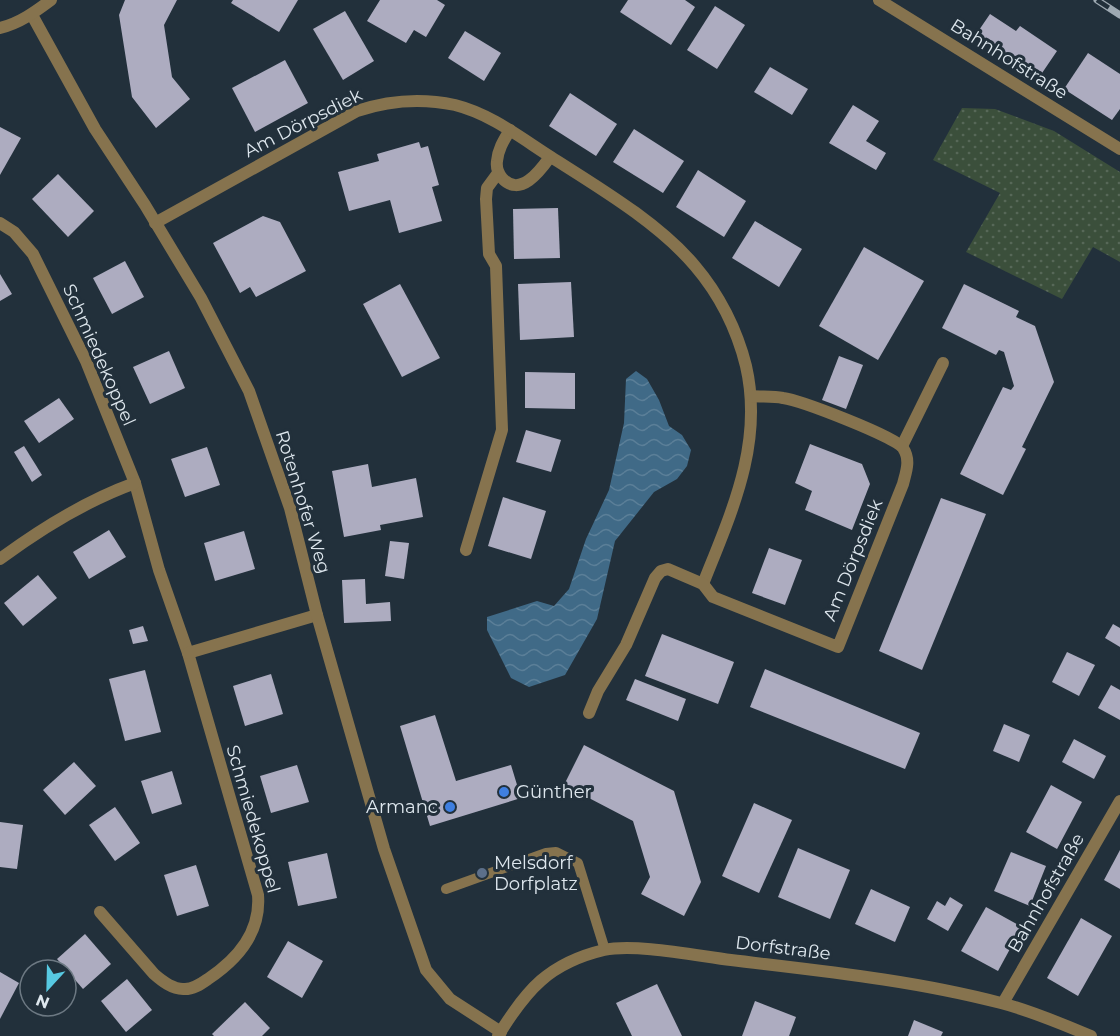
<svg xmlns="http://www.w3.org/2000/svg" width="1120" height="1036" viewBox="0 0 1120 1036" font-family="Montserrat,sans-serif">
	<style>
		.grass { fill: url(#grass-dots) }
		.water { fill: url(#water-waves) }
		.building { fill: #adacc0 }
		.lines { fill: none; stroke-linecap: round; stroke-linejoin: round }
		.service { stroke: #86734e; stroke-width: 10 }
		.minor { stroke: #86734e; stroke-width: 12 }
		.tertiary { stroke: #86734e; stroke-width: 12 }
		.rail-casing { stroke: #9ea9b2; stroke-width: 7 }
		.rail { stroke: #22303b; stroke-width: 4.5; stroke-dasharray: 14; stroke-linecap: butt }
		.shop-dot { fill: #3f7fe0; stroke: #22303b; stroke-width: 2 }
		.service-dot { fill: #5c6f8a; stroke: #22303b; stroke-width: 2 }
		.labels { text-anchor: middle; stroke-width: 6; stroke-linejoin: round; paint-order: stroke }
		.street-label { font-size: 18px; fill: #dee7ee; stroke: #22303b }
		.poi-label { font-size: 18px; fill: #dee7ee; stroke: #22303b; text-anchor: start }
	</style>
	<defs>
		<pattern id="grass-dots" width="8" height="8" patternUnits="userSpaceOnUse" patternTransform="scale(1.5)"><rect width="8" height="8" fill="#3b4f3b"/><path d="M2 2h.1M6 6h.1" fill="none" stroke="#576858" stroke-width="1.8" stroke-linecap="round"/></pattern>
		<pattern id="water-waves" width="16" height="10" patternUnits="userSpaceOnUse" patternTransform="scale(1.5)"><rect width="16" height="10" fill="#406a87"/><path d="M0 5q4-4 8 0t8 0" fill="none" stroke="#5b7f98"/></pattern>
	</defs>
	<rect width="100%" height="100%" fill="#22303b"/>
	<polygon class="grass" points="962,108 995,109 1054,131 1120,172 1120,262 1093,247 1062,299 966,252 1000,193 933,160"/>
	<polygon class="water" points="636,371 647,379 659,400 669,426 682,435 691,450 687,466 677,479 654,492 615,541 597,619 565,675 529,687 511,678 487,630 487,617 537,601 554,606 569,589 586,539 609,490 624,423 626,379"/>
	<g class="building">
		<polygon points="125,0 177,0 164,25 172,77 190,99 156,128 132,97 119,15"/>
		<polygon points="233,0 298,0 279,32 231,3"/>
		<polygon points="380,0 437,0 445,5 426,37 414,30 406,43 367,21"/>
		<polygon points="628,0 685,0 695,7 671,45 620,12"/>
		<polygon points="715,6 745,25 717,69 687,50"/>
		<polygon points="345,11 374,61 343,80 313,29"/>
		<polygon points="990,14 1016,31 1020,26 1057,51 1038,79 1000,54 1003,50 977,33"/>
		<polygon points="465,31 501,53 484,81 448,58"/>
		<polygon points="1088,53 1120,74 1120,109 1112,120 1064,89"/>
		<polygon points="285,60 308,103 255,132 232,88"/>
		<polygon points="770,67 808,89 792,115 754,92"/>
		<polygon points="570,93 617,124 596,156 549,126"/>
		<polygon points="853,105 879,121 866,141 886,153 876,170 829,143"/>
		<polygon points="0,127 21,138 0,175"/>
		<polygon points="634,129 684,161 663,193 613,162"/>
		<polygon points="419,142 421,148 428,146 439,185 432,187 442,221 399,233 390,200 349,211 338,172 379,161 377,154"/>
		<polygon points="698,170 746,201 724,237 676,207"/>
		<polygon points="58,174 94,211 68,237 32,199"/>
		<polygon points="558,208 560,258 514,259 513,209"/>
		<polygon points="263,216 280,222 306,271 256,297 250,287 240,293 213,243"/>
		<polygon points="755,221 802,249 779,287 732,258"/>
		<polygon points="864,247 924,281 878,360 819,326"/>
		<polygon points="125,261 144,297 112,314 93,278"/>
		<polygon points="0,274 12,294 0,301"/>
		<polygon points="571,282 574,337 520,340 518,284"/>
		<polygon points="400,284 440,358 402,377 363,304"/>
		<polygon points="964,284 1019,311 1016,317 1035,326 1054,382 1022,447 1026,449 1003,495 960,474 1003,387 1011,390 1014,386 1004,352 999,350 996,355 942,328"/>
		<polygon points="169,351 185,388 150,404 133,367"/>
		<polygon points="839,356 863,365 846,409 822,400"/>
		<polygon points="525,372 575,373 575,409 525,408"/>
		<polygon points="59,398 74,419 39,443 24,421"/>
		<polygon points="526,430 561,440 551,472 516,462"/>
		<polygon points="810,444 862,464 870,484 852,530 805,510 812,491 795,483"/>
		<polygon points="24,446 42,475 32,482 14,452"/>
		<polygon points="207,447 220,485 185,497 171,459"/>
		<polygon points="368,464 372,487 416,478 423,517 380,525 381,530 344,537 332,471"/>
		<polygon points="503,497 546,511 531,559 488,546"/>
		<polygon points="941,498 986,514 922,670 879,651"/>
		<polygon points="109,530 126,557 89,579 73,552"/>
		<polygon points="244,531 255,569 215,581 204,543"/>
		<polygon points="390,541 409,543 404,579 385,576"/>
		<polygon points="769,548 802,560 785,605 752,593"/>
		<polygon points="38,575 57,598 23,626 4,603"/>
		<polygon points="365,579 366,604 390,602 391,621 344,623 342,580"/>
		<polygon points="1113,624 1120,628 1120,647 1105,638"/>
		<polygon points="143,626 148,641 133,644 129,630"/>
		<polygon points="662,634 734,662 718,704 645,676"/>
		<polygon points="1067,652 1095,665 1079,696 1052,682"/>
		<polygon points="765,669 920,733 905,769 750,707"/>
		<polygon points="145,670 161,732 125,741 109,679"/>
		<polygon points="271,674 283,714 245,726 233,686"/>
		<polygon points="635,679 686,699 678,721 626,700"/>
		<polygon points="1111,685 1120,690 1120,720 1098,708"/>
		<polygon points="435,715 456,781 511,765 521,798 430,826 400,726"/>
		<polygon points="1004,724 1030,735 1019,762 993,751"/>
		<polygon points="1074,739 1106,756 1094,779 1062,762"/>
		<polygon points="584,745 674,791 701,882 684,916 641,894 650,877 633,821 564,785"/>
		<polygon points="74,762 96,786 65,815 43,790"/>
		<polygon points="297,765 309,802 271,813 260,776"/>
		<polygon points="172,771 182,804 152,814 141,781"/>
		<polygon points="1051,785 1082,802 1057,849 1026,832"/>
		<polygon points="754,803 792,820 759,893 722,876"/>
		<polygon points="115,807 140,843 115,861 89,825"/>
		<polygon points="0,822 23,825 17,869 0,867"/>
		<polygon points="798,848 850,870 830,919 778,897"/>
		<polygon points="1120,850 1120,889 1104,880"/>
		<polygon points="1011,852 1046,866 1030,906 994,891"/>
		<polygon points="327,853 337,898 298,906 288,862"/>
		<polygon points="196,865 209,906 177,916 164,875"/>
		<polygon points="871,889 910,907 895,942 855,924"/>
		<polygon points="950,897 963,905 948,931 927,919 937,901 945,906"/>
		<polygon points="986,907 1022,927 998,971 961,951"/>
		<polygon points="1081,918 1112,936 1078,996 1047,978"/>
		<polygon points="85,934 111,964 83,989 57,959"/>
		<polygon points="288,941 323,961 302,998 267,977"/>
		<polygon points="0,972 19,983 0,1019"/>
		<polygon points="127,979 152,1010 126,1032 101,1001"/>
		<polygon points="657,984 682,1036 632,1036 616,1003"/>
		<polygon points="755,1001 796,1017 789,1036 742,1036"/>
		<polygon points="245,1002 270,1028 262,1036 214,1036 212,1034"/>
		<polygon points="914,1020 943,1032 941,1036 908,1036"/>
	</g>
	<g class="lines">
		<polyline class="service" points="446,889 546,853 556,852 578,863 605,950"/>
		<g class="minor">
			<polyline points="879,0 1120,149"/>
			<path d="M510 130C504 140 498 149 497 161 496 168 498 173 502 178 520 198 540 171 550 157"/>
			<path d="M0 223 14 232 33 254 86 361 135 483 159 570 188 653 258 895C261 932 238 959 208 979 201 984 192 990 183 989 172 989 162 981 154 974L100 912"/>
			<path d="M155 223 357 111C390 100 422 98 455 105 491 114 521 138 551 157 598 187 659 223 695 266 719 294 737 330 746 366 764 444 731 513 703 584"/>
			<polyline points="902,446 943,363"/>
			<polyline points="466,550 502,430 496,266 489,254 486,199 487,188 498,173"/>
			<path d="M0 559C42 528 85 501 135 483"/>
			<polyline points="188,653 317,615"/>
			<path d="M589 713 598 691 626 645 655 578 661 571 668 569 703 584 713 597 838 647 903 484C906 472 911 460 903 448 896 437 800 400 783 398 773 396 761 397 751 396"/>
			<polyline points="1003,1003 1120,801"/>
		</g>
		<g class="tertiary">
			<polyline points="32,15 95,129 145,205 201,298 249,391 290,508 317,615 384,849 426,970 450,999 501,1032"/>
			<path d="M0 28C20 23 35 12 51 0"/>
			<path d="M498 1036C526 990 549 963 604 950 635 943 698 956 731 960 822 971 913 980 1001 1003 1032 1011 1062 1024 1091 1036"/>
		</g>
		<defs>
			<polyline id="rail" points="1097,0 1120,15"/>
		</defs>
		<use href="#rail" class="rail-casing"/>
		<use href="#rail" class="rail"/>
	</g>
	<g class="shop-dot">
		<circle cx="504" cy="792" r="6"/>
		<circle cx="450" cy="807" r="6"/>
	</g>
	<circle class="service-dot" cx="482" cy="873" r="6"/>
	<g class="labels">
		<g class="street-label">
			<text transform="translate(1009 59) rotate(32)" y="6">Bahnhofstraße</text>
			<text transform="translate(303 123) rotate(-27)" y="6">Am Dörpsdiek</text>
			<text transform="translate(99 355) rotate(66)" y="6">Schmiedekoppel</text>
			<text transform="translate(303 502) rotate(73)" y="6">Rotenhofer Weg</text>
			<text transform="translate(853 560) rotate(-68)" y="6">Am Dörpsdiek</text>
			<text transform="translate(253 819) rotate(74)" y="6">Schmiedekoppel</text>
			<text transform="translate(1046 893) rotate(-60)" y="6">Bahnhofstraße</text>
			<text transform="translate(783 948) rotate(7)" y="6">Dorfstraße</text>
		</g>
		<g class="poi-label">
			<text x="516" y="798">Günther</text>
			<text x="438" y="813" text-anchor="end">Armanc</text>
			<text x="494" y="869">Melsdorf<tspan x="494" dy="21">Dorfplatz</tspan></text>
		</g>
	</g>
	<g transform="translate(48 988) rotate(202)"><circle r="28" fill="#22303b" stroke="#6d7983" stroke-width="1.5"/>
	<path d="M0-4.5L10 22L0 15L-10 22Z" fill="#57c9e2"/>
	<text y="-9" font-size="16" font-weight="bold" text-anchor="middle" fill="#dee7ee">N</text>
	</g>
</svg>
